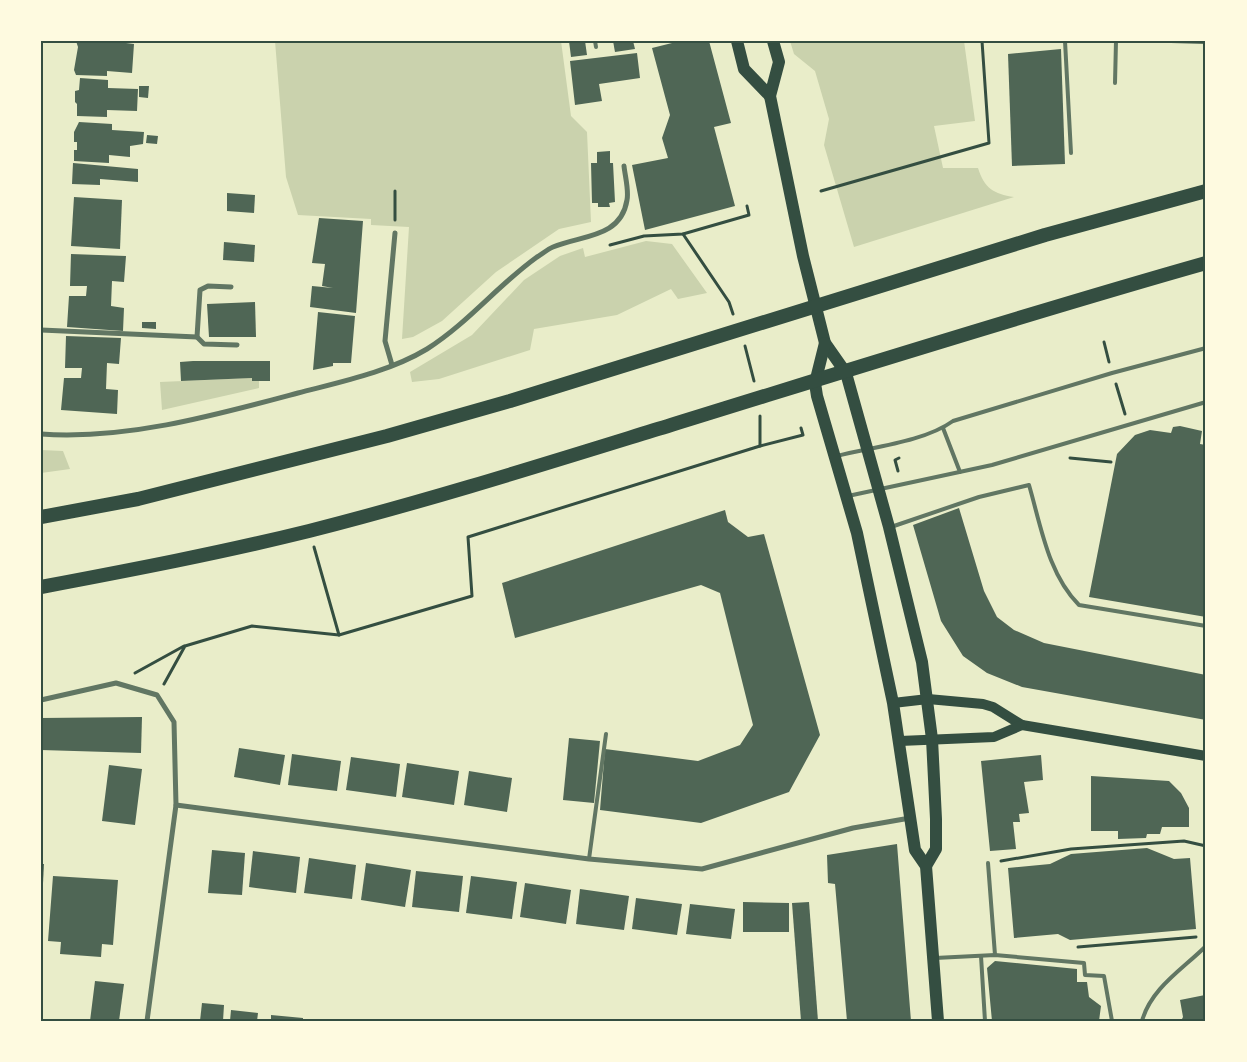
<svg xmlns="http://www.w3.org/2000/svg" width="1247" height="1062" viewBox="0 0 1247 1062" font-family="'Roboto Condensed',sans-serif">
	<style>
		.green { fill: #cad2ad }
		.building { fill: #4f6655 }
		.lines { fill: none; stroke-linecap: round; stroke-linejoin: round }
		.path { stroke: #344e41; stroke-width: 3 }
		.service { stroke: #617663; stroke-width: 4 }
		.minor { stroke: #617663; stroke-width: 5 }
		.secondary { stroke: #344e41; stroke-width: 10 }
		.primary { stroke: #344e41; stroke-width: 12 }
		.trunk { stroke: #344e41; stroke-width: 14 }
		.neatline { fill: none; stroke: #344e41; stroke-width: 2 }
	</style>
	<rect width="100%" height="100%" fill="#e9edc9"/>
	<g class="green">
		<polygon points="275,41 561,41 571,116 587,132 591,222 559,229 496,272 442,321 413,337 402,339 409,227 371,225 371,219 298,215 286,177"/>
		<path d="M790 41H964L975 121 934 126 943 168H978C984 188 994 194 1014 197L854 247 824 145 829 119 815 71 794 54Z"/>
		<polygon points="646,241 672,244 707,293 678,299 671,289 617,315 534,329 530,350 439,379 412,382 410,372 472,335 524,280 560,256 583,248 585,257"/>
		<polygon points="252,378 252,381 259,381 259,388 162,410 160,382"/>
		<polygon points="41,450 63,451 70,469 41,473"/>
	</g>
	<g class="building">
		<polygon points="76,41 110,41 134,44 132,73 107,71 107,76 76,75 74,70 78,47"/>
		<polygon points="569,41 585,41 587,55 571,57"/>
		<polygon points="613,41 633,41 635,49 615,52"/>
		<polygon points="671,41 709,41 731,123 714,127 735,206 645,230 632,165 668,158 662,138 670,115 652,48 672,43"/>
		<polygon points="1172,41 1206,41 1206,44 1171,43"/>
		<polygon points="1061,49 1065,164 1012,166 1008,54"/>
		<polygon points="637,53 640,78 599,84 602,101 575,105 570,61"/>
		<polygon points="80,78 108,80 108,88 138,89 137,111 107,110 107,117 77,116 77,104 75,102 75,91 79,90"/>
		<polygon points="139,86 149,86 148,98 139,97"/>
		<polygon points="79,122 112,124 112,130 144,132 143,144 130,146 130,157 109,155 109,163 74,161 74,150 77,150 77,142 74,142 74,132"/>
		<polygon points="147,135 158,136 157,144 146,143"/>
		<polygon points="610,151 610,163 613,163 615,202 609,203 610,207 598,207 598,203 592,203 591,163 597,163 597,152"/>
		<polygon points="73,163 138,169 138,182 100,179 100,185 72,184"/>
		<polygon points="227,193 255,195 254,213 227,211"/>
		<polygon points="74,197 122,200 120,249 71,246"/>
		<polygon points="319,218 363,221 356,313 310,307 312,286 333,288 322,286 325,264 312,263"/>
		<polygon points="224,242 255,245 254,262 223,260"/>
		<polygon points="71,254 126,256 124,282 112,281 111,306 124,308 123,331 67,327 69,296 86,296 87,286 70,286"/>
		<polygon points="255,302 256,337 209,337 207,304"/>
		<polygon points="318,312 355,316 351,363 333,363 333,366 313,370"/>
		<polygon points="142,322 156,322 156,329 142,328"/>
		<polygon points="66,336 121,338 119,364 107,363 106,389 118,390 117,414 61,410 64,378 81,378 82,368 65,368"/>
		<polygon points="193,361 270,361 270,381 252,381 252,378 181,381 180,362"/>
		<polygon points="1180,426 1202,431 1200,444 1206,445 1206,617 1089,597 1117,454 1135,435 1150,430 1171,433 1173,427"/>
		<polygon points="959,508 984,591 997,617 1014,630 1044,643 1206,675 1206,720 1022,687 987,673 963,656 941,621 913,525"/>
		<polygon points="725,510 728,522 748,537 764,534 820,735 789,792 701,823 600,810 605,749 698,761 740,745 753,725 720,593 701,585 515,638 502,583"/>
		<polygon points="142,717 141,753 41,750 41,718"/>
		<polygon points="569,738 600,741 594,803 563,800"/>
		<polygon points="239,748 285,755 280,785 234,777"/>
		<polygon points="292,754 341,761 337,791 288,785"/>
		<polygon points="1041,755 1043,780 1024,782 1029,813 1019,814 1020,822 1013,822 1016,849 990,851 981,761"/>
		<polygon points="351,757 400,764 396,797 346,790"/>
		<polygon points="407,763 459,771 454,805 402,797"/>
		<polygon points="109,765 142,769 135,825 102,821"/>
		<polygon points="469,771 512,778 507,812 464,805"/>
		<polygon points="1091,776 1169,781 1181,793 1189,808 1189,827 1162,827 1160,834 1147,834 1146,838 1118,839 1118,831 1091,831"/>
		<polygon points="897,844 911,1021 847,1021 835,884 828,883 827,855"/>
		<polygon points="1147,848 1174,859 1190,858 1196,929 1070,940 1058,934 1014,938 1008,868 1050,864 1071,854"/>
		<polygon points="212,850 245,853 242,895 208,893"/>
		<polygon points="253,851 300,857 296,893 249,887"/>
		<polygon points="309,858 356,865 352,899 304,893"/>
		<polygon points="366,863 411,870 405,907 361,900"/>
		<polygon points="41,864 44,864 43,883 41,883"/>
		<polygon points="416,871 463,876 459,912 412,907"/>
		<polygon points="53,876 118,880 113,945 102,944 101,957 60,954 61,942 48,941"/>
		<polygon points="471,876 517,882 512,919 466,913"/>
		<polygon points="525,883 571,890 566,924 520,917"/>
		<polygon points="580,889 629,896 624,930 576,924"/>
		<polygon points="636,898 682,904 677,935 632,929"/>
		<polygon points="743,902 789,903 789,932 743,932"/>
		<polygon points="809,902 818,1021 801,1021 792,903"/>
		<polygon points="690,904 735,909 731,939 686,934"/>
		<polygon points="995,961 1077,969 1077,982 1087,982 1089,997 1101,1006 1099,1021 992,1021 987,968"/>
		<polygon points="95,981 124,984 119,1021 90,1021"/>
		<polygon points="1205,995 1206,1021 1181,1021 1183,1017 1180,1000"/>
		<polygon points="202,1003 224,1005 223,1021 200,1021"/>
		<polygon points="231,1010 258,1013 257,1021 230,1021"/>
		<polygon points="271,1015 303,1018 303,1021 271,1021"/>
	</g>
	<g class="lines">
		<g class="path">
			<polyline points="821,191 989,143 982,41"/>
			<polyline points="395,220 395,191"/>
			<polyline points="683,234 729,302 733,314"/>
			<polyline points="610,245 644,236 683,234 749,215 747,206"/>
			<polyline points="1104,342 1109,362"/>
			<polyline points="745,346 754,381"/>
			<polyline points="1116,384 1125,414"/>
			<polyline points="760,416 760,446"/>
			<polyline points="1070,458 1111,462"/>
			<polyline points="898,471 895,460 899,458"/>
			<polyline points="314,547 339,635"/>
			<polyline points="135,673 184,646"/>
			<polyline points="164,684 185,646 252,626 339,635 472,596 468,537 760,446 803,435 801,428"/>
			<polyline points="1001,861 1071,849 1184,841 1206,846"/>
			<polyline points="1078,947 1196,937"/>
		</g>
		<g class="service">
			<polyline points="595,41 596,47"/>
			<polyline points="1065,41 1071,153"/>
			<polyline points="1115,83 1116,41"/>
			<polyline points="943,428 960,472"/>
			<path d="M837 456C872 447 924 442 953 421L1112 373 1206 348"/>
			<polyline points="848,496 992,465 1206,402"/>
			<path d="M891 527 979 497 1029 485C1041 526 1048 574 1079 605L1206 626"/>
			<polyline points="589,859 606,734"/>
			<polyline points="988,863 995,955"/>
			<polyline points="981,956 985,1021"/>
			<polyline points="935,958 995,955 1084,963 1085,975 1104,976 1112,1021"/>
			<path d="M1142 1021C1151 988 1183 969 1206 946"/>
		</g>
		<g class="minor">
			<polyline points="41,330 197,337 204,344 237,345"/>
			<polyline points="197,337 200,290 208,286 231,287"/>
			<polyline points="392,365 385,341 395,233"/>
			<path d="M41 434C127 440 216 415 298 393 340 382 389 372 427 349 468 323 498 285 537 257 542 254 548 249 553 247 582 235 621 238 627 200 629 190 625 176 624 166"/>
			<polyline points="41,700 116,683 157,695 174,722 176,805 147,1021"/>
			<polyline points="176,805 589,859 702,869 853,828 910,818"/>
		</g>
		<g class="secondary">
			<polyline points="893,703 928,699 983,704 993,707 1022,725 1206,756"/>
			<polyline points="900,741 994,737 1022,725"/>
		</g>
		<g class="primary">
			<polyline points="737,41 744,69 770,96"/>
			<polyline points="773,41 779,62 770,96 803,256 825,343 846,373 889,527 922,662 932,739 936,819 936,849 926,866"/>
			<polyline points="825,343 815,383 817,396 857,533 893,703 915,850 926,866 938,1021"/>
		</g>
		<g class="trunk">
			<polyline points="41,517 138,499 387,436 510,401 1045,235 1206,191"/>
			<path d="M41 587C131 570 220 553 309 531 431 500 551 462 671 425 849 370 1026 314 1206 263"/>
		</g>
	</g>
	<rect width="1247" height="1062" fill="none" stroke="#fefae0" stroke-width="85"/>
	<rect x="42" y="42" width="1162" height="978" class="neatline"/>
</svg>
